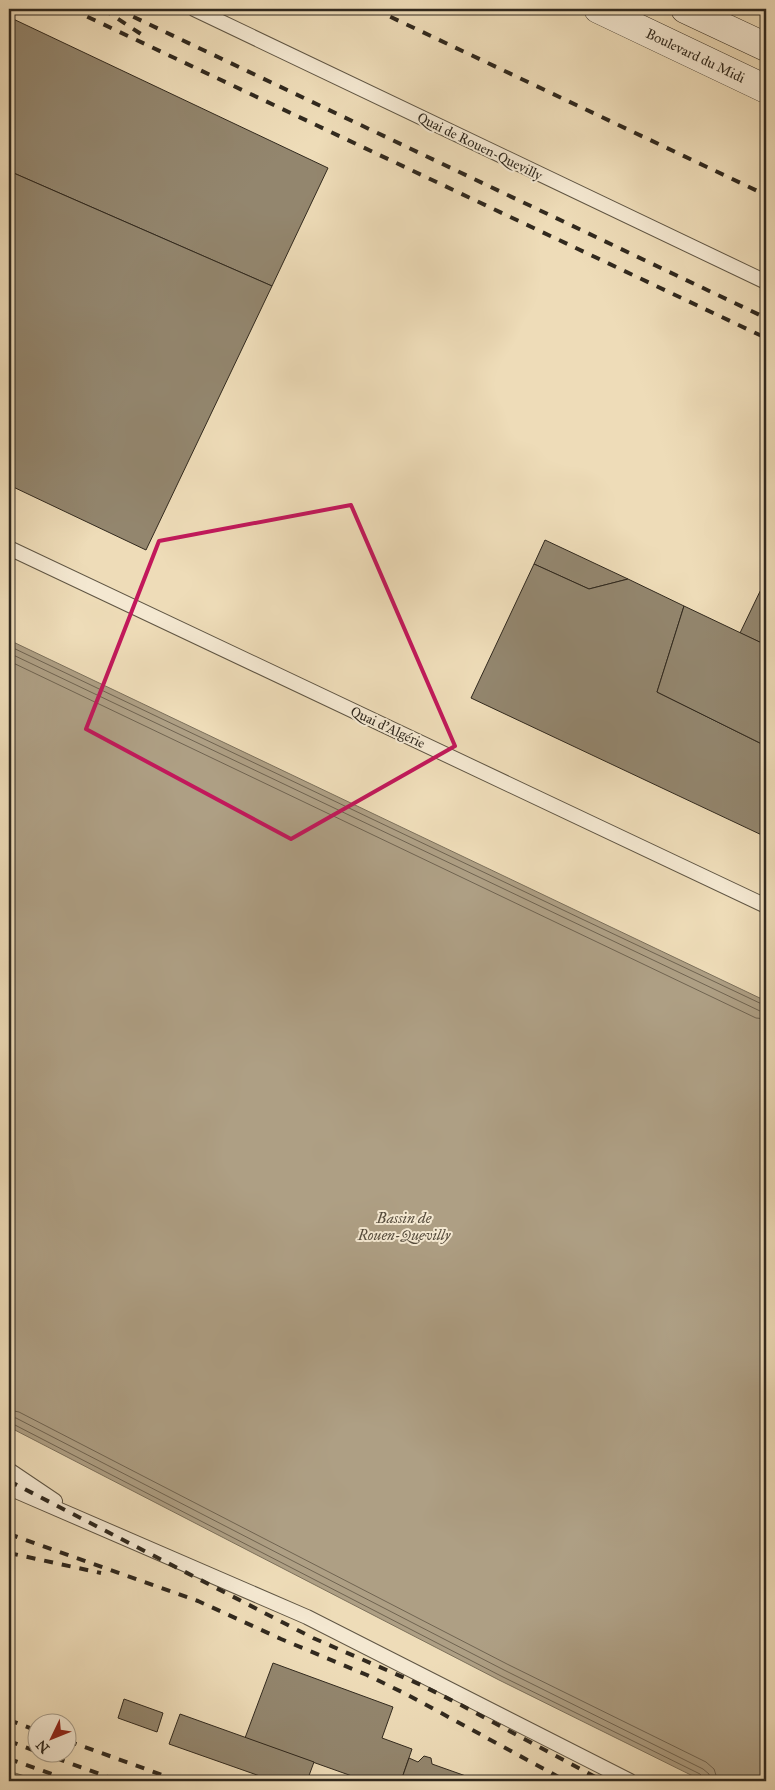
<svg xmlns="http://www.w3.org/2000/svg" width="775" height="1790" viewBox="0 0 775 1790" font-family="'IM FELL Great Primer',serif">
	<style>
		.water { fill: #ae9f84; stroke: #7c705b }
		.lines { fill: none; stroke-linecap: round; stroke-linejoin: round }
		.shore { stroke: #706451; stroke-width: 1 }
		.building { fill: #93866e; stroke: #31291e }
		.lane-casing { stroke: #605644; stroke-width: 16 }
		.secondary-casing { stroke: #31291e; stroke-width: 29 }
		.lane { stroke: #f4e8d1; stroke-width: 14 }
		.secondary { stroke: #f4e8d1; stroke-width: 28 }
		.rail { stroke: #31291e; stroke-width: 4; stroke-dasharray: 9 9; stroke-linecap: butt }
		.marked { fill: none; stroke: #c2185b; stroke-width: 4; stroke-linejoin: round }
		.labels { text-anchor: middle; stroke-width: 4; stroke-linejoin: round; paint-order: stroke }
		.street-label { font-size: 14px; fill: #31291e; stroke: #f4e8d1 }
		.water-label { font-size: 15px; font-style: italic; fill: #564c3d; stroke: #f4e8d1 }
	</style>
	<rect width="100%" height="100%" fill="#eedcb8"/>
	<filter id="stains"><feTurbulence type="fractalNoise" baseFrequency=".004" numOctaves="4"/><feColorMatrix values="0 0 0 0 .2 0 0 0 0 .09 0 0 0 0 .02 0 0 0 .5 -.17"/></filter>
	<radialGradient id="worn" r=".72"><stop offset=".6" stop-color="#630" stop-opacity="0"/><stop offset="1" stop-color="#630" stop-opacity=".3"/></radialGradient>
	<g class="water">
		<polygon points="9,640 766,1001 766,1781 703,1781 499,1680 9,1427"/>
		<polygon points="9,1771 40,1781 9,1781"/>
	</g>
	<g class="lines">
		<g class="shore">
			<polyline points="9,646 584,920 766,1006"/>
			<polyline points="9,653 760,1011 766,1012"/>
			<polyline points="9,661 756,1018 766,1019"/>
			<polyline points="9,1410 19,1412 507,1664 706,1762 714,1769 718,1781"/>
			<polyline points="9,1417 16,1418 504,1670 703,1769 709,1774 710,1781"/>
			<polyline points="9,1423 13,1424 501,1676 700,1774 703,1777 704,1781"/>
		</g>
	</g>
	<g class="building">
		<polygon points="9,17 328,168 272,286 9,171"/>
		<polygon points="9,171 272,286 146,550 9,485"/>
		<polygon points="545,540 628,579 589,589 534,564"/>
		<polygon points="534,564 589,589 628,579 684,606 657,692 766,746 766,837 471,698"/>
		<polygon points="765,581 766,582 766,645 740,633"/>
		<polygon points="684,606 766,645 766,746 657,692"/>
		<polygon points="273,1663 393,1707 382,1738 412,1749 401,1781 366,1781 245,1738"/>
		<polygon points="124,1699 163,1713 157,1732 118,1718"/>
		<polygon points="180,1714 314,1762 307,1781 274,1781 169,1744"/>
		<polygon points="424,1756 431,1758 432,1764 480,1781 401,1781 409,1758 418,1762"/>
	</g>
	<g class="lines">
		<defs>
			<g id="lane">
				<polyline points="194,9 766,282"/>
				<polyline points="9,548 766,906"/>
				<polyline points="9,1470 55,1501"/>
				<polyline points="9,1488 307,1617 630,1781"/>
			</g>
			<g id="secondary">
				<path id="s1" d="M598 9 766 89"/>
				<polyline points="685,9 766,47"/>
			</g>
		</defs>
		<use href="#lane" class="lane-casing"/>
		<use href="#secondary" class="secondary-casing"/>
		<use href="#lane" class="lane"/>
		<use href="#secondary" class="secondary"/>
		<g class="rail">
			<polyline points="71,9 766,338"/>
			<polyline points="103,9 147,38"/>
			<polyline points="117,9 766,318"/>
			<polyline points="374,9 766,195"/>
			<polyline points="9,1481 313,1638 421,1685 461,1705 603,1781"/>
			<polyline points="9,1534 198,1601 281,1639 367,1675 408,1695 566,1781"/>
			<polyline points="9,1553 101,1573"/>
			<polyline points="9,1720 38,1731"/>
			<polyline points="9,1741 38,1752"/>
			<polyline points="68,1741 179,1781"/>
			<polyline points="39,1752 119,1781"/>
			<polyline points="9,1759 72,1781"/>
		</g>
	</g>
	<path class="marked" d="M351 505 455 746 291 839 86 729 159 541Z"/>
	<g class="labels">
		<g class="street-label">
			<text dy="5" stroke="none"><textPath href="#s1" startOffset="108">Boulevard du Midi</textPath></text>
			<text transform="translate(480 146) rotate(26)" y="5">Quai de Rouen-Quevilly</text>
			<text transform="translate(388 727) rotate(25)" y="5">Quai d'Algérie</text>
		</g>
		<g class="water-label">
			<text x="404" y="1223">Bassin de<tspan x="404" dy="17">Rouen-Quevilly</tspan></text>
		</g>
	</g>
	<rect width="775" height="1790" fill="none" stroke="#eedcb8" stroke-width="30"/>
	<rect x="10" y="10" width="755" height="1770" fill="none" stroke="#31291e" stroke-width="2.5"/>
	<rect x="15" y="15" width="745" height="1760" fill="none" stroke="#31291e"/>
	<g transform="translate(52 1738) rotate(227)"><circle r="24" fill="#f4e8d1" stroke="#a69c89"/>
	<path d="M0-4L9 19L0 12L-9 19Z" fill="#8f2418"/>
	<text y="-8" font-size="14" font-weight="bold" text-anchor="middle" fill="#31291e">N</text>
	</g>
	<rect width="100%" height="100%" filter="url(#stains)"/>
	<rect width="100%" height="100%" fill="url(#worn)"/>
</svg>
